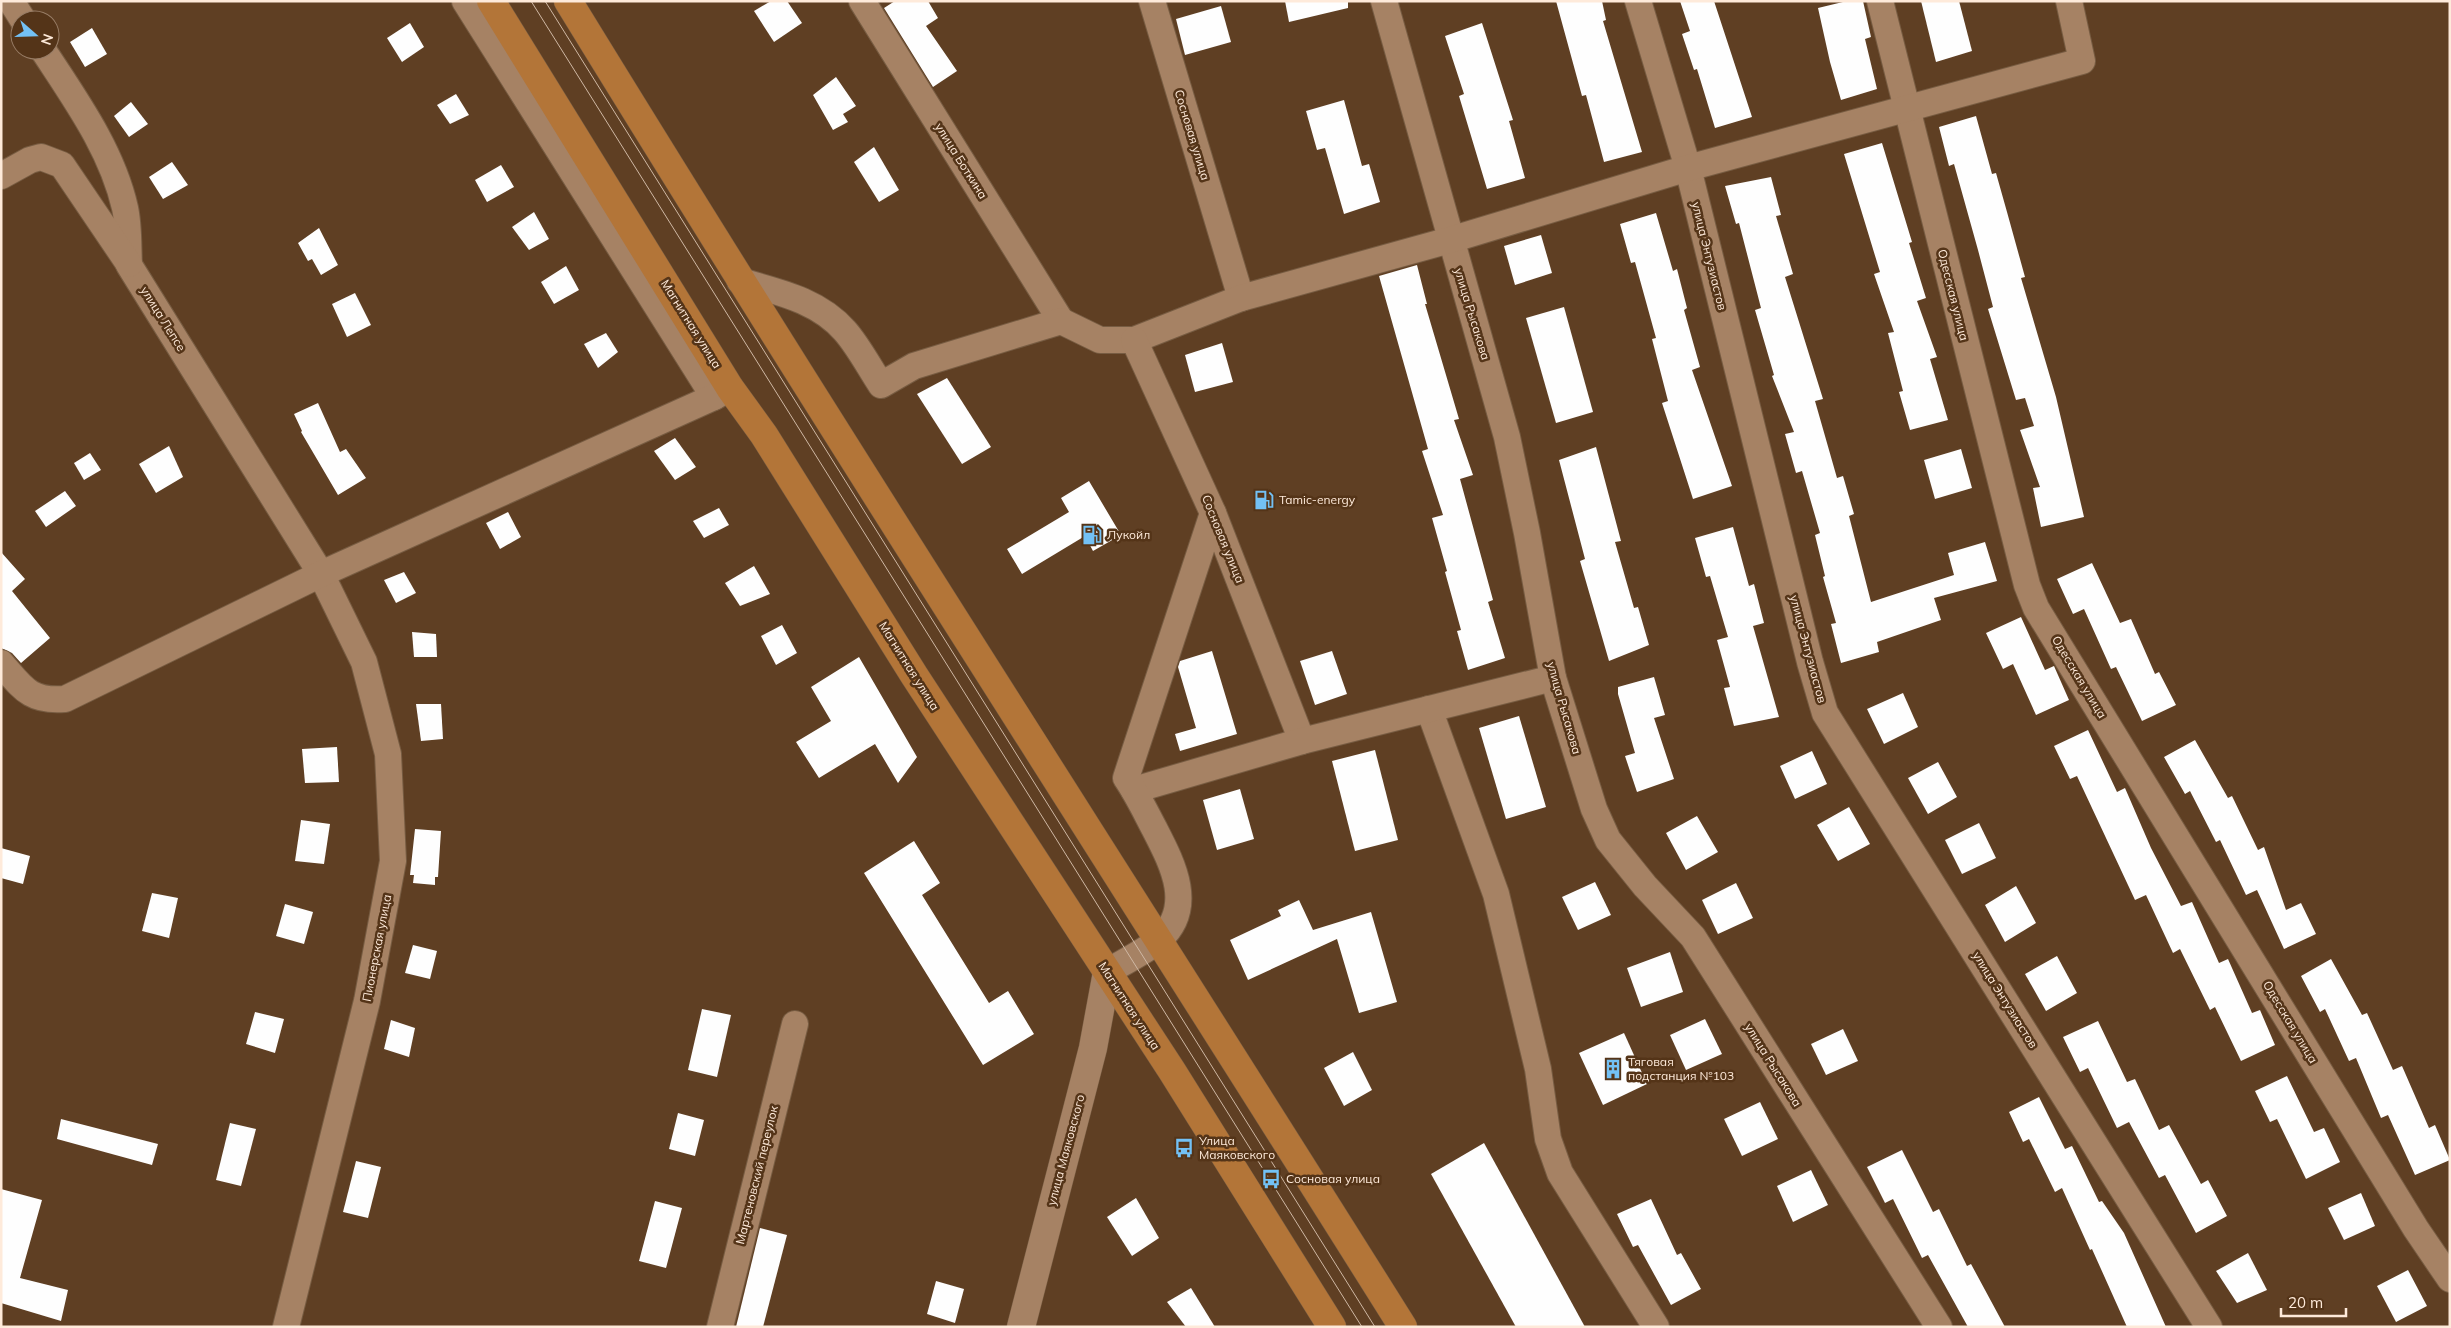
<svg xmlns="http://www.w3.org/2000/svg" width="2451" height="1328" viewBox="0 0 2451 1328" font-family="Mulish,sans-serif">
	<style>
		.building { fill: #fefefe }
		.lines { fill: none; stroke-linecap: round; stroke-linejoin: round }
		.street-casing { stroke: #775c42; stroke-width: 28 }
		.secondary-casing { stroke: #775c42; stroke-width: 29 }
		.primary-casing { stroke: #775c42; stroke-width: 29 }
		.street { stroke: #a68264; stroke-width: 26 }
		.secondary { stroke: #a68264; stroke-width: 28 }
		.primary { stroke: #b37538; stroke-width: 28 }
		.tram { stroke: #cfb8a4; stroke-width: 1 }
		.labels { text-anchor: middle; stroke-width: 5; stroke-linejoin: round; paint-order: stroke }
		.street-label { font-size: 12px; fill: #feeada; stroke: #543418 }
		.poi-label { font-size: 12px; fill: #feeada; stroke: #543418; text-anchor: start }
	</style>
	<rect width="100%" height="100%" fill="#5f3f23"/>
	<g class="building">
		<polygon points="771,1 787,1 802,23 774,42 754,11"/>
		<polygon points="895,1 928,1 938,18 926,26 957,71 933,87 884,8"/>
		<polygon points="1285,1 1348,1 1348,8 1289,22"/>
		<polygon points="1556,1 1602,1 1606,20 1603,21 1642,152 1604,162 1586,95 1582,96"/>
		<polygon points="1680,1 1714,1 1752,117 1715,128 1697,69 1694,70 1682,34 1690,31"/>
		<polygon points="1847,1 1863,1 1871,37 1865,39 1877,89 1841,100 1830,62 1818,8"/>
		<polygon points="1921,1 1959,1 1972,51 1936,62"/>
		<polygon points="1221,6 1231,42 1185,55 1176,19"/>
		<polygon points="410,23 424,47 402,62 387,38"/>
		<polygon points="1482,23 1513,120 1509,121 1525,178 1487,189 1459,96 1464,94 1445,36"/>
		<polygon points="92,28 107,54 85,67 70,42"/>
		<polygon points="836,77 856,106 843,114 848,122 833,130 813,95"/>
		<polygon points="456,94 469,115 450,124 437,105"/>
		<polygon points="1344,100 1362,166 1369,164 1380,202 1344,214 1325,148 1317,150 1306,111"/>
		<polygon points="131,102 148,124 129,137 114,116"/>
		<polygon points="1976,116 1992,174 1996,173 2007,212 2025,277 2021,278 2056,397 2084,517 2041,527 2033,488 2040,487 2020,430 2034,426 2025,398 2016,400 1988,309 1993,307 1978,250 1954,164 1949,166 1939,127"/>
		<polygon points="1882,143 1912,242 1909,243 1926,298 1917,301 1937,357 1930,359 1948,420 1910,430 1899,392 1903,391 1888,333 1894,332 1874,274 1880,272 1844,154"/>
		<polygon points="874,147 899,190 879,202 854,162"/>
		<polygon points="172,162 188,185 163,199 149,177"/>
		<polygon points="501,165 514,187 487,202 475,180"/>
		<polygon points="1771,177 1781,215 1776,216 1793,274 1785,277 1823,399 1815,401 1837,478 1843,476 1854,514 1849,516 1871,602 1954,575 1948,553 1985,542 1997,581 1934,598 1941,620 1877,642 1879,652 1841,663 1831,624 1836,623 1823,577 1825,576 1815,535 1820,533 1802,471 1796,473 1785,434 1794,432 1772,376 1774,375 1755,310 1761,308 1739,223 1736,224 1725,186"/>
		<polygon points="534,212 549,239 529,250 512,227"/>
		<polygon points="1656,213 1673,271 1677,269 1687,308 1684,310 1700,367 1692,370 1732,486 1693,499 1662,403 1668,401 1652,339 1656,338 1635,262 1631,263 1620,224"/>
		<polygon points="319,228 338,265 321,275 312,259 308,261 298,243"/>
		<polygon points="1541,235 1552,273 1515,285 1504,246"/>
		<polygon points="1417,265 1427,304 1425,304 1459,419 1454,420 1473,475 1460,479 1493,600 1488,602 1505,658 1468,670 1457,631 1461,630 1445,572 1447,571 1432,518 1443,515 1422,451 1428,449 1379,276"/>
		<polygon points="566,266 579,290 554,304 541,282"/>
		<polygon points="355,293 371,325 347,337 332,304"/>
		<polygon points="1564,307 1593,412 1556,423 1526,318"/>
		<polygon points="606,333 618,352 598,368 584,344"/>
		<polygon points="1222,343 1233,382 1195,392 1185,355"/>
		<polygon points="947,378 991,447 962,464 917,394"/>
		<polygon points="318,403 340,452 346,449 366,478 338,495 301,432 302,431 294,414"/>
		<polygon points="675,438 696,467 675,480 654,451"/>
		<polygon points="169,446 183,477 156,493 139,464"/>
		<polygon points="1596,447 1621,541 1615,542 1634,608 1638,607 1649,645 1609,661 1580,561 1585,559 1559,460"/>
		<polygon points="1961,449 1972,488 1935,499 1924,460"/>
		<polygon points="90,453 101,470 84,480 74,463"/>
		<polygon points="1089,481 1121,535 1093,551 1085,536 1022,574 1007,549 1069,512 1061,498"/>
		<polygon points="65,491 76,506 46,527 35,511"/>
		<polygon points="719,508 729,525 704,538 693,521"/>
		<polygon points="508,512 521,537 500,549 486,523"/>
		<polygon points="1733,527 1749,586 1754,584 1764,623 1753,626 1779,717 1734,726 1724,688 1730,687 1717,640 1728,637 1710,576 1706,577 1695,538"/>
		<polygon points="1,552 25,579 12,591 50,638 21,663 12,653 1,648"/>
		<polygon points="2092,563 2120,623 2131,619 2155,674 2159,672 2176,705 2142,721 2116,667 2111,669 2084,609 2073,614 2057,579"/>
		<polygon points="754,566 770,594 740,606 725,583"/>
		<polygon points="404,572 416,593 396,603 384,580"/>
		<polygon points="2021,617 2045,670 2054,666 2069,700 2036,715 2013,664 2003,669 1986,633"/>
		<polygon points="782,625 797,653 776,665 761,636"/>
		<polygon points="412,632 436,634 437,657 414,657"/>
		<polygon points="1212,651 1237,734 1180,751 1175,734 1196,728 1178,667 1180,661"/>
		<polygon points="1332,651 1347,694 1315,705 1300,661"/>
		<polygon points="859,657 917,757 898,783 875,744 819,778 796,742 831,721 811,687"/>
		<polygon points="1654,677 1665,715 1654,718 1674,779 1637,792 1625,756 1635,753 1618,694 1618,687"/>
		<polygon points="1903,693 1918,727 1884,744 1867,709"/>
		<polygon points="416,704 441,704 443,739 421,741"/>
		<polygon points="1519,716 1546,807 1506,819 1479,728"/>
		<polygon points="2088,730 2117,792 2125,788 2151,848 2181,906 2192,902 2219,963 2228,959 2252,1013 2260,1010 2275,1045 2241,1061 2215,1007 2210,1010 2180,949 2173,953 2146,895 2135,900 2077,776 2070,779 2054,746"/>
		<polygon points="2195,740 2228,798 2232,796 2258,850 2264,847 2286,910 2301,903 2316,934 2284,949 2257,890 2246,895 2220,840 2216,842 2190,791 2185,794 2164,757"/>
		<polygon points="337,747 339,782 305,783 302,749"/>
		<polygon points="1375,750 1398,840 1355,851 1332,761"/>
		<polygon points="1812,751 1827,784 1795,799 1780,766"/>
		<polygon points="1938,762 1957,797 1928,814 1908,778"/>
		<polygon points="1240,789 1254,839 1217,850 1203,800"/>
		<polygon points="1849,807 1870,844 1838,861 1817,825"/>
		<polygon points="1697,816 1718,852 1686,870 1666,833"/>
		<polygon points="301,820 330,824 324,864 295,861"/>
		<polygon points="1979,823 1996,858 1962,874 1945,840"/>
		<polygon points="415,829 441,831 438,877 435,877 435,885 413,883 414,875 410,875"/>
		<polygon points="914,841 940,883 922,895 989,1003 1008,991 1034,1034 983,1065 864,873"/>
		<polygon points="1,848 30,856 23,884 1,878"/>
		<polygon points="1595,882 1611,915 1578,930 1562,897"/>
		<polygon points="1736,883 1753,918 1718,934 1702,900"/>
		<polygon points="2016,886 2036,923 2005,942 1985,905"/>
		<polygon points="152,893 178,898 169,938 142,931"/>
		<polygon points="1299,900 1313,930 1371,912 1397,1002 1359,1013 1337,939 1248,980 1230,940 1281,916 1278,910"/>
		<polygon points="285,904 313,912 304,944 276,936"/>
		<polygon points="413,945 437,951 430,979 405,973"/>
		<polygon points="1670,952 1683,992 1641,1007 1627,968"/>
		<polygon points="2057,956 2077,993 2046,1011 2025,974"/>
		<polygon points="2331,959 2362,1015 2367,1013 2393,1070 2402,1066 2429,1128 2435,1125 2450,1160 2415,1175 2388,1115 2381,1118 2356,1058 2349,1061 2325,1009 2320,1012 2301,976"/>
		<polygon points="702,1009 731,1015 717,1077 688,1070"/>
		<polygon points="255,1012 284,1019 275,1053 246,1044"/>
		<polygon points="1705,1019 1722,1054 1686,1070 1670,1035"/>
		<polygon points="391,1020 415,1028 409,1057 384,1049"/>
		<polygon points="2098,1021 2127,1082 2135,1079 2159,1130 2169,1125 2201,1184 2208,1180 2227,1216 2196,1233 2165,1175 2159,1178 2129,1122 2117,1128 2088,1068 2080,1072 2063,1037"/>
		<polygon points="1843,1029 1858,1061 1826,1075 1811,1044"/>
		<polygon points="1624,1033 1647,1084 1603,1105 1579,1053"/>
		<polygon points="1353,1052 1372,1090 1344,1106 1324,1068"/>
		<polygon points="2287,1076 2314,1132 2324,1128 2340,1162 2306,1179 2277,1119 2270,1122 2255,1091"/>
		<polygon points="2039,1097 2065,1149 2072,1146 2099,1202 2102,1201 2124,1233 2166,1327 2127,1327 2092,1249 2090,1250 2062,1188 2055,1192 2029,1139 2023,1142 2009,1112"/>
		<polygon points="1760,1102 1778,1139 1742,1156 1724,1119"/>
		<polygon points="678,1113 704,1120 695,1156 669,1149"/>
		<polygon points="61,1119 158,1144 152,1165 57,1139"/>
		<polygon points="230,1123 256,1129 241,1186 216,1180"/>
		<polygon points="1484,1143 1585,1327 1516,1327 1431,1174"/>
		<polygon points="1902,1150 1933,1212 1939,1209 1967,1266 1971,1264 2005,1327 1968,1327 1928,1255 1922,1258 1893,1199 1885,1203 1867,1167"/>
		<polygon points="356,1161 381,1167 368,1218 343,1212"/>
		<polygon points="1811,1170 1828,1205 1793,1222 1777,1186"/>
		<polygon points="1,1189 42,1200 20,1278 68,1290 61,1321 1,1303"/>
		<polygon points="2361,1193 2375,1226 2344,1240 2328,1208"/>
		<polygon points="1136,1198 1159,1238 1132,1256 1107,1217"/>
		<polygon points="1651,1199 1677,1255 1681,1253 1701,1289 1671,1305 1638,1245 1633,1247 1617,1214"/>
		<polygon points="655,1201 682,1208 666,1268 639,1261"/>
		<polygon points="760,1228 787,1235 763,1327 736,1327"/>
		<polygon points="2248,1253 2267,1290 2237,1303 2216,1271"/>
		<polygon points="2408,1270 2427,1306 2396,1322 2377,1286"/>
		<polygon points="936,1281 964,1289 955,1323 927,1314"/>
		<polygon points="1191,1288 1215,1327 1186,1327 1167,1302"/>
	</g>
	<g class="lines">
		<defs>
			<g id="street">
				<polyline points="11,1 23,20"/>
				<polyline points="465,1 714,397"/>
				<polyline points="862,1 1061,321"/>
				<polyline points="1152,1 1241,298"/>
				<polyline points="1384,1 1507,437 1527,533 1553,678 1594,809 1608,840 1645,886 1693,937 1939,1327"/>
				<polyline points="1638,1 1688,168 1810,662 1825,713 2209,1327"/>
				<polyline points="1880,1 2027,585 2036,608 2416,1229 2450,1279"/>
				<path d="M43 50C75 99 112 150 125 208 129 226 128 246 129 265L321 574 364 662 388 754 393 861 367 1001 286 1327"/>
				<polyline points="1,176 30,160 41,157 62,165 129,264"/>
				<path d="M740 281C778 292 818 300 845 331 859 347 869 367 881 385L914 366 1061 321 1100 340H1134L1241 298 1450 240 1688 168 2082 61 2069 1"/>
				<polyline points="1134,340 1213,513 1302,741"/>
				<path d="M1 663C22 687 29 702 65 699L321 574 714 397 730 388"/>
				<polyline points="1429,709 1496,894 1538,1069 1548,1139 1560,1173 1656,1327"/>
				<polyline points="1134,790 1302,741 1553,678"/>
				<path d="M1107 972C1124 962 1144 952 1159 940 1196 907 1172 863 1154 828 1145 811 1137 794 1126 778L1213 513"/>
				<polyline points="720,1327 795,1024"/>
			</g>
			<polyline id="secondary" points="1021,1327 1093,1048 1107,972"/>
			<g id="primary">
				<polyline points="491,1 730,388 764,435 914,675 1172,1071 1332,1327"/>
				<path d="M568 1C841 446 1125 884 1403 1327"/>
			</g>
		</defs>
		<use href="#street" class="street-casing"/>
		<use href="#secondary" class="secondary-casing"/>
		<use href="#primary" class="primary-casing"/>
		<use href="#street" class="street"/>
		<use href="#secondary" class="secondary"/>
		<use href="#primary" class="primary"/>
		<g class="tram">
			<polyline points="531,1 1362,1327"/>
			<polyline points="545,1 1375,1327"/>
		</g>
	</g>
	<defs>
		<symbol id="fuel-bare" viewBox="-9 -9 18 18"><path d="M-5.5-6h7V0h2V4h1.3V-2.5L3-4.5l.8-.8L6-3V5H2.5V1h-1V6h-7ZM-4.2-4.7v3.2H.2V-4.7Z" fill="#73c1f5" stroke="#543418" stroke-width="2.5" paint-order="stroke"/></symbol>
		<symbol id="building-bare" viewBox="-9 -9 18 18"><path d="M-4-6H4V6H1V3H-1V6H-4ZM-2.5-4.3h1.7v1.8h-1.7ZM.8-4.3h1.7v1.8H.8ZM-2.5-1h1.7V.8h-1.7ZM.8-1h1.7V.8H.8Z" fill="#73c1f5" stroke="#543418" stroke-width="2.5" paint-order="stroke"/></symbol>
		<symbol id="bus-bare" viewBox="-9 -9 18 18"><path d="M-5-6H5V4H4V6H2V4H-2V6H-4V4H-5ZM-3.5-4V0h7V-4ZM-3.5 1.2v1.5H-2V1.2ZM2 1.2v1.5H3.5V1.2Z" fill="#73c1f5" stroke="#543418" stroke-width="2.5" paint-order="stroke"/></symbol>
	</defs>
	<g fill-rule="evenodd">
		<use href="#fuel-bare" x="1250" y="486" width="28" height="28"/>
		<use href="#fuel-bare" x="1078" y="521" width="28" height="28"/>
		<use href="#building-bare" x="1599" y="1055" width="28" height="28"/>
		<use href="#bus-bare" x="1170" y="1134" width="28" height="28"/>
		<use href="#bus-bare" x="1257" y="1165" width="28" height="28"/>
	</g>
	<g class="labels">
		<g class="street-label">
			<text transform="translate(1192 135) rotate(73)" y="4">Сосновая улица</text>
			<text transform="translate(961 161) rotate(58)" y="4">улица Боткина</text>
			<text transform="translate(1709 256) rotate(76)" y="4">улица Энтузиастов</text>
			<text transform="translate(1953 295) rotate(76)" y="4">Одесская улица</text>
			<text transform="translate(1472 314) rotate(73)" y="4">улица Рысакова</text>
			<text transform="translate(163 319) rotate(58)" y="4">улица Лепсе</text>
			<text transform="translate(691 324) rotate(58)" y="4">Магнитная улица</text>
			<text transform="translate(1223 539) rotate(68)" y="4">Сосновая улица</text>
			<text transform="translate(1808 649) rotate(75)" y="4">улица Энтузиастов</text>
			<text transform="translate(909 666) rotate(58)" y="4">Магнитная улица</text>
			<text transform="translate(2079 677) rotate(59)" y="4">Одесская улица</text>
			<text transform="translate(1564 708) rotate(74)" y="4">улица Рысакова</text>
			<text transform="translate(377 948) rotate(-79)" y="4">Пионерская улица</text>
			<text transform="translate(2005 1000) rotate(58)" y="4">улица Энтузиастов</text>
			<text transform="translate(1129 1006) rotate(57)" y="4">Магнитная улица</text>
			<text transform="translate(2290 1022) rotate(59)" y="4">Одесская улица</text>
			<text transform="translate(1773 1065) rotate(58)" y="4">улица Рысакова</text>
			<text transform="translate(1066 1150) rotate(-75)" y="4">улица Маяковского</text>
			<text transform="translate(757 1175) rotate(-76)" y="4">Мартеновский переулок</text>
		</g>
		<g class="poi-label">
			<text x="1279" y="504">Tamic-energy</text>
			<text x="1107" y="539">Лукойл</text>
			<text x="1628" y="1066">Тяговая<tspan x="1628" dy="14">подстанция №103</tspan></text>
			<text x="1199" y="1145">Улица<tspan x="1199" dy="14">Маяковского</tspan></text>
			<text x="1286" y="1183">Сосновая улица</text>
		</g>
	</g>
	<rect width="2451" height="1328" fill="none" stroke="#feeada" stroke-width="5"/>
	<g transform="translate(35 35) rotate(110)"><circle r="24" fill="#543418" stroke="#987d66"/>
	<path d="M0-4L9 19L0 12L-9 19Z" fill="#73c1f5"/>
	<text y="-8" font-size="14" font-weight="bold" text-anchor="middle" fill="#feeada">N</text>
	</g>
	<path d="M2281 1308v8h65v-8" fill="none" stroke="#feeada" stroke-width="2.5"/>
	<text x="2288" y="1308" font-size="15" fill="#feeada" stroke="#543418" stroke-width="4" paint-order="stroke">20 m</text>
</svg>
